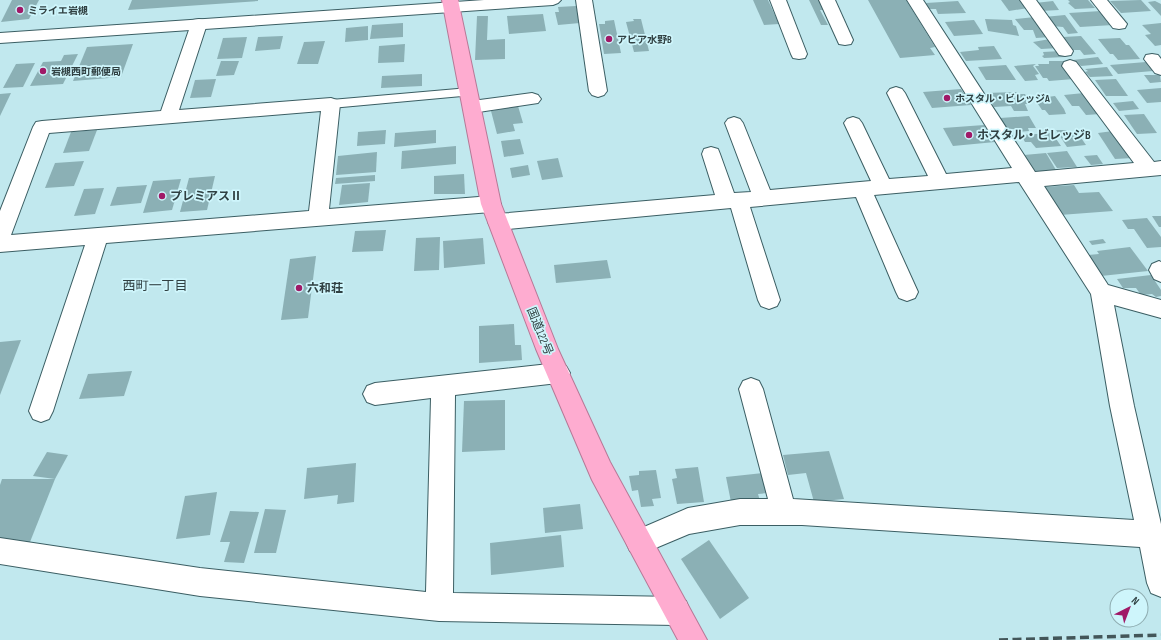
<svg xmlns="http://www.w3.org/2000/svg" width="1161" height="640" viewBox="0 0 1161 640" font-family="'Sofia Sans Condensed','Noto Sans JP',sans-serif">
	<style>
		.building { fill: #8bb0b5 }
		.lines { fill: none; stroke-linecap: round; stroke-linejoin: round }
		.pedestrian-casing { stroke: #3b5e63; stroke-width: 2 }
		.minor-casing { stroke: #3b5e63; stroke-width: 2 }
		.tertiary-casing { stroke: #3b5e63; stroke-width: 2 }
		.trunk-casing { stroke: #b67997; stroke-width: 2 }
		.pedestrian { fill: #fff; fill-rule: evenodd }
		.minor { fill: #fff; fill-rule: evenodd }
		.tertiary { fill: #fff; fill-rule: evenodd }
		.trunk { fill: #feacd0; fill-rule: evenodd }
		.rail { stroke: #435659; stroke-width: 3.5; stroke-dasharray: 9 4.5; stroke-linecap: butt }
		.poi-dot { fill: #a01967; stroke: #cef5fb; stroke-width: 1.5 }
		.labels { text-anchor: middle; stroke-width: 3.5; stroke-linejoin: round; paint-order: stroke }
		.far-poi-label { font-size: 10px; font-weight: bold; fill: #304042; stroke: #cef5fb; text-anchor: start }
		.poi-label { font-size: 12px; font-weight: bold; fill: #304042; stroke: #cef5fb; text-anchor: start }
		.street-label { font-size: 12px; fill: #304042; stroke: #cef5fb }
		.neighbourhood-label { font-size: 13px; fill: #304042; stroke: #cef5fb }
	</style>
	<rect width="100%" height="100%" fill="#c1e8ee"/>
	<g class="building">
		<polygon points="12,0 39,0 29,19 1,22"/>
		<polygon points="132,0 258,0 258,1 128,10"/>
		<polygon points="753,0 768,0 779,24 764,25"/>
		<polygon points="809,0 820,0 824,10 820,10 828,25 821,25"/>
		<polygon points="868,0 906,0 935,47 930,48 935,55 900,58"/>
		<polygon points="1001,0 1022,0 1028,8 1009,11"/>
		<polygon points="1068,0 1088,0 1095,8 1075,9 1068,3 1070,2"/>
		<polygon points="1141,0 1151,11 1121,13 1110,1"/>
		<polygon points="958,1 966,13 938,14 936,9 929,9 926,3"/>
		<polygon points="1053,1 1059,10 1041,11 1035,3"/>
		<polygon points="1155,1 1161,4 1161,16 1148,2"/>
		<polygon points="576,6 580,23 558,25 555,12 559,12 558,7"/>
		<polygon points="1101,11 1113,25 1080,27 1069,13"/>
		<polygon points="543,14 546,31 509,34 507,16"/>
		<polygon points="1065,15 1078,33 1068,34 1063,27 1052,26 1044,17"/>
		<polygon points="477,16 488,16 487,40 505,39 505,59 475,60"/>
		<polygon points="1035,17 1050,37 1036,38 1033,30 1024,30 1015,19"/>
		<polygon points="633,19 641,19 649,51 634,52 626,22 634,21"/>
		<polygon points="985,19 1012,20 1013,25 1016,26 1019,36 988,31"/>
		<polygon points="614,20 621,53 604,54 599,24 605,24 605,21"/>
		<polygon points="974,20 983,34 954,36 945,22"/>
		<polygon points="403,23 403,37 370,39 372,25"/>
		<polygon points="1161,23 1161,45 1155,46 1145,35 1151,34 1142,25"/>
		<polygon points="368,26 368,40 345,42 346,28"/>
		<polygon points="283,36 280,49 255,51 258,37"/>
		<polygon points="1081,36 1096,54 1084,55 1080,50 1072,50 1063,37"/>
		<polygon points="247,37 242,58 217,59 223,38"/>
		<polygon points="1120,38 1126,45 1129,45 1140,59 1118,60 1113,54 1110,54 1098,39"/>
		<polygon points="1050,39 1059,48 1041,49 1033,42"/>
		<polygon points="325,41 318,64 297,64 304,42"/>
		<polygon points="133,44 121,77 73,81 87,47"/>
		<polygon points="405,44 404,62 378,63 379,46"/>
		<polygon points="994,46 1002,59 966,61 960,52 979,50 978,47"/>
		<polygon points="1061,51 1065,57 1044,58 1042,56 1044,55 1043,52"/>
		<polygon points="78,54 63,84 30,86 43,62 61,61 64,55"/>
		<polygon points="1098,57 1103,64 1081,66 1073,60"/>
		<polygon points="221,61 239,61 234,75 216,76"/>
		<polygon points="1049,61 1063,61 1065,63 1062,64 1074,79 1049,81 1047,78 1043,78 1035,66 1039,66 1038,64 1049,64"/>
		<polygon points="1146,62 1153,71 1118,74 1110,65"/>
		<polygon points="35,63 23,87 3,88 16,64"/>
		<polygon points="1036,64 1033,66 1039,74 1035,75 1038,80 1025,81 1014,66"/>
		<polygon points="1006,65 1016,80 986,80 978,67"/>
		<polygon points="1107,67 1113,76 1090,77 1085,72 1088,71 1085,69"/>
		<polygon points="422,74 422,86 381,88 382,76"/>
		<polygon points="1144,75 1160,75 1161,82 1150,83"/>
		<polygon points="216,79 211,97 190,98 195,80"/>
		<polygon points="1116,79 1128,96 1106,96 1095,80"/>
		<polygon points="1161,88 1161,102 1147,103 1137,90"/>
		<polygon points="961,89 971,105 932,108 923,92"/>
		<polygon points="1016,92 1018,94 1025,94 1031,104 1025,104 1028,111 1014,111 1011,106 994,107 986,93"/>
		<polygon points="11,93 0,116 0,94"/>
		<polygon points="1084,93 1101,114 1086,115 1079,106 1072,106 1064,95"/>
		<polygon points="1055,96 1064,109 1066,114 1049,115 1045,110 1042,110 1036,101 1040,100 1039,98"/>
		<polygon points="1133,101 1139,109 1119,111 1113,103"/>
		<polygon points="518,106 523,123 513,124 515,131 497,134 491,111"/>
		<polygon points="1144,114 1157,133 1137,134 1124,115"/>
		<polygon points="1029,116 1036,128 1028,128 1029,131 1018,132 1016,129 1008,129 1000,118"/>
		<polygon points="984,125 995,142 953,146 943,128"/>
		<polygon points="97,130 89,151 63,153 71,132"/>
		<polygon points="386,130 385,144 357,146 358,132"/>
		<polygon points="436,130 436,143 394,147 395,133"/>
		<polygon points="1056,130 1067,130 1069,132 1077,132 1086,145 1067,147"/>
		<polygon points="1113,131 1133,158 1115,159 1098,133"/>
		<polygon points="1052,133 1061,146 1036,148 1031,142 1025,142 1021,135"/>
		<polygon points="520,139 524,154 504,157 501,141"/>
		<polygon points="456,146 456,164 401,169 402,151"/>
		<polygon points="1067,151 1077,167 1057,168 1047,153"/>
		<polygon points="377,152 376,172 336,175 338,156"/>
		<polygon points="1046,153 1056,170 1035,172 1024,155"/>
		<polygon points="1097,155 1103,164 1091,165 1084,156"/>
		<polygon points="558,158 563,177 542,180 537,161"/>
		<polygon points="84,161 74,186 45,188 55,163"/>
		<polygon points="528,165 530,175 512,178 510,168"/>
		<polygon points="464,174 465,194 434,194 434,176"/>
		<polygon points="375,175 375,181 335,184 336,178"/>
		<polygon points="215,176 207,210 180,212 189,178"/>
		<polygon points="181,179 172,210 143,213 153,181"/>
		<polygon points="370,183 368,202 339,205 342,185"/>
		<polygon points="147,185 141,203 110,206 117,187"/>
		<polygon points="1074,185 1079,193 1099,192 1113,211 1060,215 1044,187"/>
		<polygon points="104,188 95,214 74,216 84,189"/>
		<polygon points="1152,216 1161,216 1161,227 1159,227"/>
		<polygon points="1147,218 1161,237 1161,247 1147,248 1134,229 1128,229 1122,220"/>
		<polygon points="386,230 383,251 352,252 355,231"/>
		<polygon points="440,237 439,270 414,271 416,238"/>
		<polygon points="483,238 485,264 444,268 443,241"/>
		<polygon points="1103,239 1106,243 1092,245 1089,241"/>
		<polygon points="1130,247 1148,271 1101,276 1088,255 1099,254 1097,251"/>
		<polygon points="316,256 308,318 281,320 290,259"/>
		<polygon points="607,260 611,278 556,283 554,265"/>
		<polygon points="1151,275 1161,290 1161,296 1156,297 1152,294 1141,295 1136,288 1123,288 1117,279"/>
		<polygon points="514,324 515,345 521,345 522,360 479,363 479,326"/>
		<polygon points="21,340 0,395 0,342"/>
		<polygon points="132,371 124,396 79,399 88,374"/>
		<polygon points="505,400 505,450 462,452 464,401"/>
		<polygon points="829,451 844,499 814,502 806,473 788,475 783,455"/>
		<polygon points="47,452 68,455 55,479 33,476"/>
		<polygon points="356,463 354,502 337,504 338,495 304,499 307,468"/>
		<polygon points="698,467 704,502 677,504 672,479 677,478 675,469"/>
		<polygon points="656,470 661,498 652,499 654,506 641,507 638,490 632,491 629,476 639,475 639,471"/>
		<polygon points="763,473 768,493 758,494 761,504 732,507 726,477"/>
		<polygon points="2,479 55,479 30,542 0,542 0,485"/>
		<polygon points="217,492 210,535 176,539 185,496"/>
		<polygon points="580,504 583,529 545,533 543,508"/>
		<polygon points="265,509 286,510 276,553 254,553"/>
		<polygon points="230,511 259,512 244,563 224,562 230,542 220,542"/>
		<polygon points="561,535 564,567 491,575 490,543"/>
		<polygon points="709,540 749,598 720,619 681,559"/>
	</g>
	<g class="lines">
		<defs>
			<polygon id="pedestrian" points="469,88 473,89 475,92 473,95 331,108 326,107 325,104 326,101 331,100"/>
			<g id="minor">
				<polygon points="576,0 592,0 607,91 604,95 598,97 592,95 589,91"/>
				<polygon points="770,0 786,0 807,54 805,58 799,59 793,58 791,54"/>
				<polygon points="819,0 835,0 853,40 851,44 845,45 839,44"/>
				<polygon points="907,0 923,0 1035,172 1134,163 1062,66 1064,62 1070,60 1076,62 1154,162 1161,161 1161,175 1044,186 1108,285 1161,300 1161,318 1114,305 1134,406 1161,524 1161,597 1151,593 1147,583 1140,547 802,525 740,525 689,534 639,555 630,551 626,542 630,533 688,508 740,499 768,499 739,389 743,381 751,378 759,381 763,389 793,499 1134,520 1110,406 1091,294 1019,182 874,195 918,292 915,298 907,301 899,298 896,292 856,197 750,207 780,300 777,306 769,309 761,306 758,300 731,208 498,230 491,228 488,222 491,216 498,214 715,195 702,154 704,149 711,147 718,149 720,154 734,193 751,192 725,123 728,119 734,117 740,119 743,123 770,190 871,181 844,123 847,119 853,117 859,119 862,123 889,179 928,176 887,93 890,89 896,87 902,89 905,93 946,174 1012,168"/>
				<polygon points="1020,0 1036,0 1073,51 1071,55 1065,56 1059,55"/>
				<polygon points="1091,0 1107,0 1127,24 1125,28 1119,29 1113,28"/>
				<path d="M199 19 205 20 207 24 179 110 331 98 337 100 340 104 329 209 491 196 498 199 501 204 498 209 491 212 106 243 53 411 49 419 41 422 33 419 29 411 85 245 0 252V211L33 127 36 122 42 121 161 111 191 24 193 20ZM321 111 309 211 11 235 49 133Z"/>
				<polygon points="1152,54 1158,55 1161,59 1161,75 1155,73 1144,59 1146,55"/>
				<polygon points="532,93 538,95 541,99 538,103 472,113 466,111 463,107 466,103 472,101"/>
				<polygon points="1159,261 1161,262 1161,282 1154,279 1149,270 1152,264"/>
				<polygon points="558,363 566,366 570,373 566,380 558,383 455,395 453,593 676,597 686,601 690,611 686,621 676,625 439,621 200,596 0,564 0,538 200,568 426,592 431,398 375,405 367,402 363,394 367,386 375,383"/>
			</g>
			<polygon id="tertiary" points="484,0 561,0 558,3 553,5 0,43 0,33"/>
			<polygon id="trunk" points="442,0 458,0 501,204 558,349 610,462 707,640 678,640 592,480 536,349 481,204"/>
		</defs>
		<use href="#pedestrian" class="pedestrian-casing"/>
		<use href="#minor" class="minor-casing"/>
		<use href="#tertiary" class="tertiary-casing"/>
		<use href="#trunk" class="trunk-casing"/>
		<use href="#pedestrian" class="pedestrian"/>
		<use href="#minor" class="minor"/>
		<use href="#tertiary" class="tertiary"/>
		<use href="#trunk" class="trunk"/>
		<polyline class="rail" points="999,640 1161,635"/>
	</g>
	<g class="poi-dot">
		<circle cx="20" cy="10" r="4"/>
		<circle cx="609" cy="39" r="4"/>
		<circle cx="43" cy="71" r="4"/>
		<circle cx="947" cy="98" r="4"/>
		<circle cx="969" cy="135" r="4"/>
		<circle cx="162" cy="196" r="4"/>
		<circle cx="299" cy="288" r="4"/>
	</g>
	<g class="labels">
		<g class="far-poi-label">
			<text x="28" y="14">ミライエ岩槻</text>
			<text x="617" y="43">アピア水野B</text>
			<text x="51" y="75">岩槻西町郵便局</text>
			<text x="955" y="102">ホスタル・ビレッジA</text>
		</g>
		<g class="poi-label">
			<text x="977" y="139">ホスタル・ビレッジB</text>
			<text x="170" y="200">プレミアスⅡ</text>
			<text x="307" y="292">六和荘</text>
		</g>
		<g class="street-label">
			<text transform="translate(540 331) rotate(68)" y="4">国道122号</text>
		</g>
		<g class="neighbourhood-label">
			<text x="155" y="290">西町一丁目</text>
		</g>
	</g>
	<g transform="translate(1129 608) rotate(42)"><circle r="19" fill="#cef5fb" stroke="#8fadb1"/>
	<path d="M0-3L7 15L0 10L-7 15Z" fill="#a01967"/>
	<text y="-6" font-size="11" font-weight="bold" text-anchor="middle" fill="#304042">N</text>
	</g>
</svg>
